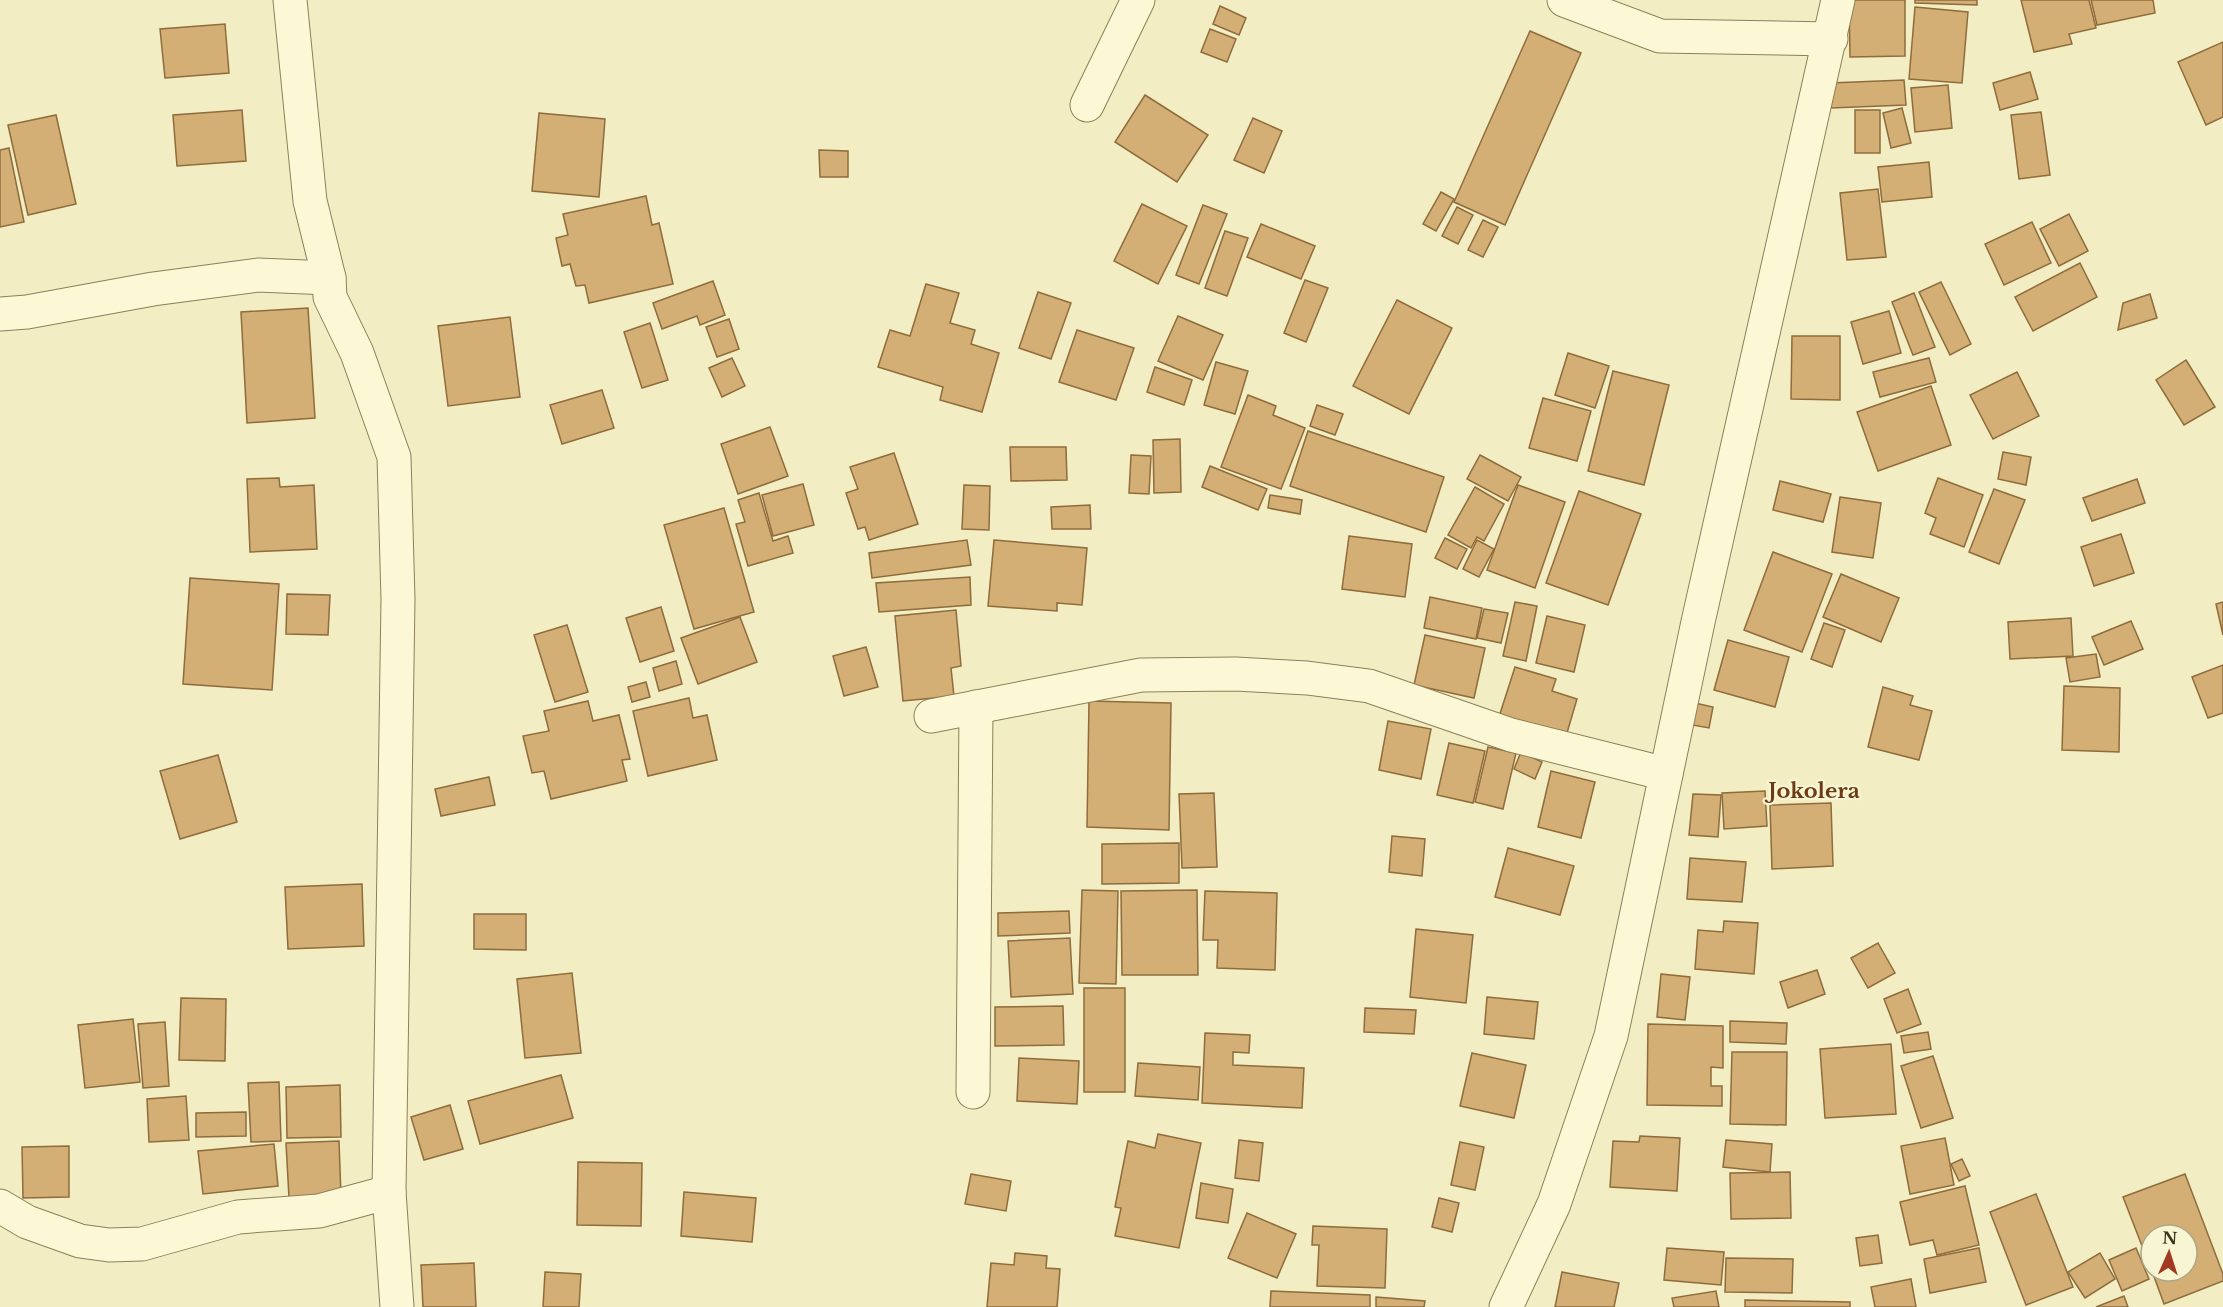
<svg xmlns="http://www.w3.org/2000/svg" width="2223" height="1307" viewBox="0 0 2223 1307" font-family="'Libre Baskerville',serif">
	<style>
		.building { fill: #d3ae75; stroke: #8f6c3b; stroke-width: 1.5 }
		.lines { fill: none; stroke-linecap: round; stroke-linejoin: round }
		.minor-casing { stroke: #8e7f57; stroke-width: 35 }
		.tertiary-casing { stroke: #8e7f57; stroke-width: 35 }
		.minor { stroke: #fcf8d6; stroke-width: 33 }
		.tertiary { stroke: #fcf8d6; stroke-width: 33 }
		.labels { text-anchor: middle; stroke-width: 4.5; stroke-linejoin: round; paint-order: stroke }
		.quarter-label { font-size: 21px; font-weight: bold; fill: #6d3a18; stroke: #f8f5d2 }
	</style>
	<rect width="100%" height="100%" fill="#f2edc2"/>
	<g class="building">
		<polygon points="1849,0 1905,0 1905,56 1850,57"/>
		<polygon points="1915,0 1977,0 1977,5 1915,3"/>
		<polygon points="2021,0 2089,0 2096,28 2069,34 2072,44 2034,52"/>
		<polygon points="2091,0 2153,0 2155,13 2097,25"/>
		<polygon points="1220,6 1246,18 1239,35 1213,24"/>
		<polygon points="1915,7 1968,12 1962,83 1909,79"/>
		<polygon points="225,24 229,73 165,78 160,29"/>
		<polygon points="1210,29 1236,39 1227,62 1201,52"/>
		<polygon points="1530,31 1581,53 1505,225 1454,202"/>
		<polygon points="2223,42 2223,117 2206,125 2178,62"/>
		<polygon points="2030,72 2038,99 2000,110 1993,83"/>
		<polygon points="1904,80 1906,105 1831,108 1830,83"/>
		<polygon points="1948,85 1952,128 1915,132 1911,88"/>
		<polygon points="1145,95 1208,135 1177,182 1115,142"/>
		<polygon points="1902,108 1911,143 1891,148 1883,113"/>
		<polygon points="242,110 246,161 177,166 173,115"/>
		<rect x="1855" y="110" width="25" height="43"/>
		<polygon points="2041,112 2050,175 2019,179 2011,115"/>
		<polygon points="539,113 605,119 599,197 532,191"/>
		<polygon points="56,115 76,204 28,215 8,125"/>
		<polygon points="1253,118 1282,131 1264,173 1234,160"/>
		<polygon points="9,148 24,222 0,227 0,150"/>
		<polygon points="819,150 848,151 848,177 820,177"/>
		<polygon points="1929,162 1932,197 1882,202 1878,167"/>
		<polygon points="1878,189 1886,257 1847,260 1840,193"/>
		<polygon points="1441,192 1454,199 1436,231 1423,224"/>
		<polygon points="646,196 652,225 659,223 673,284 589,303 585,285 576,286 570,264 562,266 556,238 568,235 563,214"/>
		<polygon points="1142,204 1187,226 1158,284 1114,261"/>
		<polygon points="1203,205 1227,214 1199,284 1176,275"/>
		<polygon points="1457,207 1473,215 1458,244 1442,236"/>
		<polygon points="2069,214 2088,251 2059,266 2040,229"/>
		<polygon points="1483,220 1498,227 1483,257 1468,250"/>
		<polygon points="2032,222 2051,263 2004,285 1985,244"/>
		<polygon points="1261,224 1315,246 1301,279 1247,257"/>
		<polygon points="1225,231 1248,238 1227,296 1205,288"/>
		<polygon points="2080,263 2097,297 2033,331 2015,297"/>
		<polygon points="1305,280 1328,288 1306,342 1284,333"/>
		<polygon points="713,281 725,315 700,325 697,316 662,329 653,303"/>
		<polygon points="1941,282 1971,344 1950,355 1919,292"/>
		<polygon points="926,284 959,293 950,323 975,330 971,344 999,353 982,412 940,400 943,387 878,367 890,330 910,336"/>
		<polygon points="1038,292 1071,303 1051,359 1019,348"/>
		<polygon points="1914,293 1935,347 1913,355 1892,302"/>
		<polygon points="2150,294 2157,318 2118,330 2123,303"/>
		<polygon points="1397,300 1452,328 1409,414 1353,386"/>
		<polygon points="308,308 315,418 247,423 241,312"/>
		<polygon points="1889,311 1901,353 1863,364 1851,322"/>
		<polygon points="1178,316 1223,335 1203,380 1158,361"/>
		<polygon points="510,317 520,397 448,406 438,326"/>
		<polygon points="729,319 739,349 717,357 706,327"/>
		<polygon points="650,323 668,380 642,388 624,332"/>
		<polygon points="1077,330 1134,348 1116,400 1059,382"/>
		<polygon points="1792,336 1840,336 1840,400 1791,399"/>
		<polygon points="1568,353 1609,366 1595,408 1555,395"/>
		<polygon points="732,358 745,386 722,397 709,368"/>
		<polygon points="1929,358 1936,382 1880,397 1873,372"/>
		<polygon points="2186,360 2215,407 2184,425 2156,380"/>
		<polygon points="1216,362 1248,371 1235,414 1204,405"/>
		<polygon points="1155,367 1192,380 1184,405 1147,392"/>
		<polygon points="1613,371 1669,385 1644,485 1588,471"/>
		<polygon points="2017,372 2039,416 1993,439 1970,395"/>
		<polygon points="1931,386 1951,445 1878,471 1857,412"/>
		<polygon points="602,390 614,428 562,444 550,405"/>
		<polygon points="1248,395 1276,406 1273,415 1305,428 1281,489 1221,467"/>
		<polygon points="1543,398 1591,411 1577,461 1529,448"/>
		<polygon points="1317,405 1343,414 1335,435 1310,426"/>
		<polygon points="770,427 788,476 738,494 721,444"/>
		<polygon points="1308,431 1444,477 1426,532 1290,486"/>
		<polygon points="1180,439 1181,492 1154,493 1153,440"/>
		<polygon points="1010,447 1066,447 1067,480 1011,481"/>
		<polygon points="2003,452 2031,457 2026,485 1998,479"/>
		<polygon points="894,453 918,524 869,540 865,527 858,529 846,493 858,489 850,467"/>
		<polygon points="1131,455 1151,456 1149,494 1129,493"/>
		<polygon points="1480,455 1521,477 1508,501 1467,479"/>
		<polygon points="1210,466 1267,489 1258,510 1202,487"/>
		<polygon points="279,478 280,487 314,485 317,549 250,552 247,479"/>
		<polygon points="1938,478 1983,495 1964,547 1930,534 1936,518 1925,513"/>
		<polygon points="2137,479 2145,503 2092,521 2083,498"/>
		<polygon points="1780,481 1831,494 1823,522 1773,510"/>
		<polygon points="803,484 814,525 773,536 762,495"/>
		<polygon points="964,485 990,486 989,530 962,529"/>
		<polygon points="1518,485 1565,502 1535,588 1487,570"/>
		<polygon points="1475,487 1504,504 1484,541 1477,537 1471,548 1448,535"/>
		<polygon points="1994,489 2025,500 1999,564 1969,552"/>
		<polygon points="1579,491 1641,514 1608,605 1546,583"/>
		<polygon points="759,493 773,541 788,536 793,553 748,566 736,524 745,522 738,500"/>
		<polygon points="1270,495 1302,500 1300,514 1268,508"/>
		<polygon points="1840,497 1881,503 1873,558 1832,552"/>
		<polygon points="1090,505 1091,529 1052,529 1051,507"/>
		<polygon points="724,508 754,612 694,629 664,525"/>
		<polygon points="2121,534 2134,573 2094,586 2081,547"/>
		<polygon points="1349,536 1412,544 1405,597 1342,589"/>
		<polygon points="1445,538 1467,549 1457,569 1435,558"/>
		<polygon points="967,540 971,565 872,578 869,553"/>
		<polygon points="994,540 1087,548 1082,605 1057,603 1057,611 988,606"/>
		<polygon points="1477,540 1494,549 1479,577 1463,569"/>
		<polygon points="1773,552 1832,574 1802,652 1744,630"/>
		<polygon points="1841,574 1899,598 1881,642 1823,617"/>
		<polygon points="970,577 971,605 879,612 876,583"/>
		<polygon points="190,578 279,584 272,690 183,684"/>
		<polygon points="287,594 330,595 328,635 286,634"/>
		<polygon points="1430,597 1482,608 1476,639 1424,628"/>
		<polygon points="1515,602 1537,606 1526,661 1503,656"/>
		<polygon points="2223,602 2223,635 2216,604"/>
		<polygon points="661,607 674,651 640,662 626,618"/>
		<polygon points="1484,609 1508,613 1501,643 1477,638"/>
		<polygon points="956,610 961,666 951,668 954,696 903,701 895,616"/>
		<polygon points="1547,616 1585,625 1574,672 1536,663"/>
		<polygon points="740,617 757,662 698,684 681,638"/>
		<polygon points="2071,618 2073,656 2010,659 2008,622"/>
		<polygon points="2131,621 2143,649 2104,665 2092,637"/>
		<polygon points="1824,623 1845,630 1832,667 1811,659"/>
		<polygon points="567,625 588,692 555,702 534,635"/>
		<polygon points="1425,635 1485,648 1474,698 1414,685"/>
		<polygon points="1728,640 1789,657 1775,707 1714,690"/>
		<polygon points="866,647 878,687 844,696 833,656"/>
		<polygon points="2096,654 2100,677 2070,682 2066,658"/>
		<polygon points="676,661 682,684 659,691 653,668"/>
		<polygon points="2223,665 2223,713 2208,718 2192,677"/>
		<polygon points="1515,667 1556,679 1552,691 1577,699 1564,743 1497,723"/>
		<polygon points="646,682 650,697 632,702 628,687"/>
		<polygon points="2064,686 2120,688 2119,752 2062,750"/>
		<polygon points="1883,687 1913,696 1910,705 1932,711 1919,760 1868,747"/>
		<polygon points="689,698 693,718 707,715 717,760 648,776 633,711"/>
		<polygon points="588,701 593,721 619,715 630,759 622,760 627,781 551,799 544,771 532,773 523,736 549,731 544,711"/>
		<polygon points="1089,701 1171,703 1169,830 1087,827"/>
		<polygon points="1695,703 1713,707 1709,728 1692,725"/>
		<polygon points="1388,721 1431,729 1421,779 1379,770"/>
		<polygon points="1449,743 1485,751 1473,803 1437,795"/>
		<polygon points="1488,747 1516,753 1503,809 1475,802"/>
		<polygon points="1521,752 1542,762 1535,779 1514,769"/>
		<polygon points="218,755 237,822 180,839 160,771"/>
		<polygon points="1551,771 1595,782 1581,838 1538,827"/>
		<polygon points="489,777 495,805 441,816 435,789"/>
		<polygon points="1765,791 1767,826 1724,829 1722,793"/>
		<polygon points="1214,793 1217,867 1182,868 1179,794"/>
		<polygon points="1693,794 1721,795 1718,837 1689,835"/>
		<polygon points="1831,803 1833,866 1772,869 1770,805"/>
		<polygon points="1392,836 1425,839 1422,876 1389,872"/>
		<polygon points="1179,843 1179,883 1102,884 1102,844"/>
		<polygon points="1508,848 1574,866 1560,915 1495,897"/>
		<polygon points="1690,858 1746,862 1742,902 1687,899"/>
		<polygon points="362,884 364,946 288,949 285,887"/>
		<polygon points="1082,890 1118,891 1116,984 1079,983"/>
		<polygon points="1197,890 1198,975 1122,975 1121,891"/>
		<polygon points="1205,891 1277,893 1275,970 1217,968 1218,940 1203,940"/>
		<polygon points="1069,911 1070,933 998,936 998,913"/>
		<polygon points="474,914 526,914 526,950 474,949"/>
		<polygon points="1724,921 1758,923 1754,974 1695,969 1698,930 1723,932"/>
		<polygon points="1416,929 1473,935 1466,1003 1410,997"/>
		<polygon points="1070,938 1073,994 1011,997 1008,941"/>
		<polygon points="1878,943 1895,973 1868,988 1851,958"/>
		<polygon points="1817,970 1825,994 1788,1008 1780,982"/>
		<polygon points="572,973 581,1053 525,1058 517,979"/>
		<polygon points="1661,974 1690,977 1685,1020 1657,1017"/>
		<rect x="1084" y="988" width="41" height="104"/>
		<polygon points="1908,989 1921,1024 1897,1033 1884,999"/>
		<polygon points="1487,997 1538,1002 1534,1039 1484,1034"/>
		<polygon points="181,998 226,999 225,1061 179,1060"/>
		<polygon points="1063,1006 1064,1045 995,1046 995,1007"/>
		<polygon points="1365,1008 1416,1010 1414,1034 1364,1032"/>
		<polygon points="133,1019 140,1082 85,1088 78,1025"/>
		<polygon points="1730,1021 1787,1023 1786,1044 1730,1042"/>
		<polygon points="165,1022 169,1086 143,1088 138,1024"/>
		<polygon points="1648,1024 1723,1026 1723,1068 1711,1067 1711,1086 1722,1086 1722,1106 1647,1105"/>
		<polygon points="1928,1032 1931,1049 1904,1053 1901,1036"/>
		<polygon points="1205,1033 1250,1035 1249,1053 1233,1052 1233,1065 1304,1068 1302,1108 1202,1103"/>
		<polygon points="1891,1044 1896,1114 1825,1118 1820,1049"/>
		<polygon points="1732,1052 1787,1052 1786,1125 1730,1124"/>
		<polygon points="1472,1053 1526,1065 1514,1118 1460,1106"/>
		<polygon points="1933,1056 1953,1118 1921,1128 1901,1066"/>
		<polygon points="1019,1058 1079,1061 1077,1104 1017,1101"/>
		<polygon points="1138,1063 1200,1067 1198,1100 1135,1096"/>
		<polygon points="561,1075 573,1118 480,1144 468,1101"/>
		<polygon points="279,1082 281,1141 251,1142 248,1083"/>
		<polygon points="340,1085 341,1137 287,1138 286,1087"/>
		<polygon points="186,1096 189,1140 149,1142 147,1099"/>
		<polygon points="450,1105 463,1149 424,1160 411,1117"/>
		<polygon points="246,1112 246,1136 196,1137 196,1113"/>
		<polygon points="1158,1134 1201,1143 1179,1248 1115,1236 1121,1208 1115,1207 1128,1141 1155,1148"/>
		<polygon points="1640,1136 1680,1138 1677,1191 1610,1187 1613,1141 1639,1142"/>
		<polygon points="1945,1138 1954,1185 1910,1194 1901,1146"/>
		<polygon points="1239,1140 1263,1143 1259,1181 1235,1178"/>
		<polygon points="1726,1140 1772,1144 1770,1172 1723,1167"/>
		<polygon points="339,1141 341,1196 289,1198 286,1143"/>
		<polygon points="1460,1142 1484,1147 1475,1190 1451,1185"/>
		<polygon points="274,1144 278,1186 203,1194 198,1151"/>
		<polygon points="69,1146 69,1197 23,1198 22,1147"/>
		<polygon points="1962,1159 1970,1176 1959,1181 1951,1164"/>
		<polygon points="578,1162 642,1163 641,1226 577,1225"/>
		<polygon points="1790,1172 1791,1218 1731,1219 1730,1173"/>
		<polygon points="971,1174 1011,1181 1006,1211 965,1204"/>
		<polygon points="2185,1174 2223,1274 2223,1281 2164,1304 2152,1271 2187,1271 2187,1235 2151,1235 2151,1269 2123,1197"/>
		<polygon points="1201,1183 1233,1189 1228,1223 1196,1218"/>
		<polygon points="1965,1186 1979,1245 1937,1255 1933,1240 1910,1245 1900,1202"/>
		<polygon points="684,1192 756,1198 752,1242 681,1236"/>
		<polygon points="2036,1194 2073,1287 2026,1305 1990,1212"/>
		<polygon points="1439,1198 1459,1203 1452,1232 1432,1227"/>
		<polygon points="1247,1213 1296,1234 1277,1278 1228,1258"/>
		<polygon points="1313,1226 1387,1229 1385,1288 1317,1286 1319,1245 1312,1245"/>
		<polygon points="1878,1235 1882,1263 1860,1266 1856,1238"/>
		<polygon points="1667,1248 1724,1252 1721,1285 1664,1280"/>
		<polygon points="1979,1248 1986,1282 1930,1293 1924,1259"/>
		<polygon points="2136,1248 2149,1279 2122,1291 2109,1260"/>
		<polygon points="1015,1253 1047,1256 1046,1268 1060,1269 1057,1307 987,1307 991,1263 1014,1265"/>
		<polygon points="2100,1253 2115,1279 2085,1298 2068,1272"/>
		<polygon points="1726,1258 1793,1259 1792,1293 1725,1292"/>
		<polygon points="474,1263 476,1307 423,1307 421,1265"/>
		<polygon points="545,1272 581,1274 579,1307 543,1307"/>
		<polygon points="1562,1272 1619,1283 1614,1307 1555,1307"/>
		<polygon points="1911,1279 1916,1307 1875,1307 1871,1287"/>
		<polygon points="1271,1291 1370,1295 1370,1307 1270,1307"/>
		<polygon points="1716,1291 1719,1307 1674,1307 1672,1298"/>
		<polygon points="2124,1296 2128,1307 2096,1307"/>
		<polygon points="1376,1297 1425,1301 1424,1307 1376,1307"/>
		<polygon points="1745,1300 1850,1302 1850,1307 1745,1307"/>
	</g>
	<g class="lines">
		<defs>
			<g id="minor">
				<polyline points="290,0 310,201 329,278 330,297 357,353 394,457 398,599 389,1192 397,1307"/>
				<polyline points="1564,0 1660,36 1831,39"/>
				<polyline points="1087,105 1138,0"/>
				<polyline points="0,314 27,312 153,289 258,275 329,278"/>
				<polyline points="931,716 1141,675 1236,674 1307,678 1369,686 1511,735 1666,774"/>
				<polyline points="973,1092 976,707"/>
				<polyline points="0,1206 27,1222 80,1241 109,1245 142,1244 238,1217 319,1211 389,1192"/>
			</g>
			<polyline id="tertiary" points="1506,1307 1554,1204 1611,1036 1698,622 1838,0"/>
		</defs>
		<use href="#minor" class="minor-casing"/>
		<use href="#tertiary" class="tertiary-casing"/>
		<use href="#minor" class="minor"/>
		<use href="#tertiary" class="tertiary"/>
	</g>
	<g class="labels">
		<g class="quarter-label">
			<text x="1814" y="798">Jokolera</text>
		</g>
	</g>
	<g transform="translate(2169 1253) rotate(3)"><circle r="28" fill="#f8f5d2" stroke="#ada78a" stroke-width="1.5"/>
	<path d="M0-4.5L10 22L0 15L-10 22Z" fill="#a23922"/>
	<text y="-9" font-size="16" font-weight="bold" text-anchor="middle" fill="#3c321d">N</text>
	</g>
</svg>
